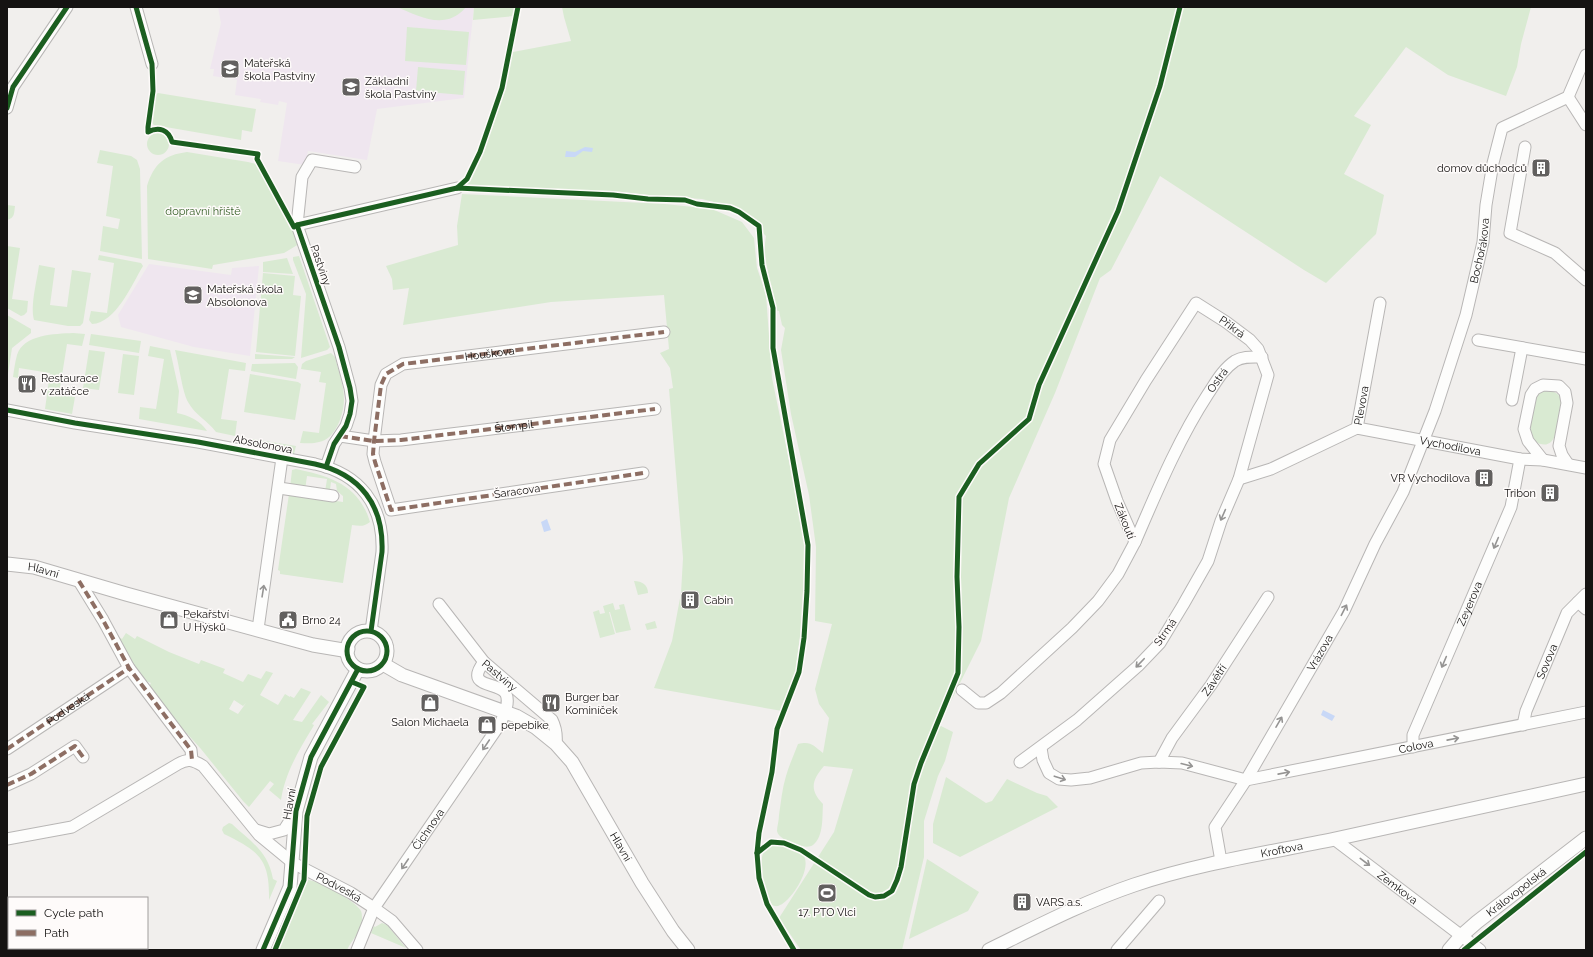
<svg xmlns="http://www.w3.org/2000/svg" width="1593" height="957" viewBox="0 0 1593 957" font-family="Raleway,sans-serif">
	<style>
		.education { fill: #efe6ef }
		.green { fill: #d9ead2; fill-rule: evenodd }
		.water { fill: #c8d8f7 }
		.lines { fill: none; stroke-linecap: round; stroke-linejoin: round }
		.minor-casing { stroke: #b8b6b5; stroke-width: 13 }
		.tertiary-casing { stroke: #b8b6b5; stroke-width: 15 }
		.minor { stroke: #fdfdfc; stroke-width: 11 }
		.tertiary { stroke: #fdfdfc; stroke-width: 13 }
		.quiet { stroke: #8d6e63; stroke-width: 4; stroke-dasharray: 8 4; stroke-linecap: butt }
		.cycleway-casing { stroke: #fefbfa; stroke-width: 8 }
		.cycleway { stroke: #1b5e20; stroke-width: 5 }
		.oneway { stroke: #959493 }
		.labels { text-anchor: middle; stroke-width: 3; stroke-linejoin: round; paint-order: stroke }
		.poi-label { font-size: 11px; fill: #151312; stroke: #fefbfa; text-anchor: start }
		.park-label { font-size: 11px; fill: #376128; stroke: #fefbfa }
		.street-label { font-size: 11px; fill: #151312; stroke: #fefbfa }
	</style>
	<rect width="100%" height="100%" fill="#f1efed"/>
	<g class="education">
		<polygon points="218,7 474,7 464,98 377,109 367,160 308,151 305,165 278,161 287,103 279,101 278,105 260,102 261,99 235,95 237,80 213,76 214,69 210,69 221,23"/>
		<polygon points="149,264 231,275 232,268 259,266 250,356 194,347 121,327 118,315"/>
	</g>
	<g class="green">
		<path d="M397 7H466C446 31 420 17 397 7Z"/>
		<polygon points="474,7 515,7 514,16 473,20"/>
		<path d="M562 7H1531L1521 44 1517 67 1506 96 1448 75 1406 47 1354 116 1371 125 1344 174 1384 195 1376 234 1326 283 1304 270 1160 176 1111 270 1100 278 1055 393 1009 498 981 641 939 725 953 732 945 761 938 776 924 821V857L902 950H801L779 918 834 832 853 769 824 766C812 780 809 790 823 804 822 817 824 836 813 845 806 851 778 840 777 831 777 826 779 821 779 815 781 802 782 789 786 776 789 765 794 755 798 744 812 741 813 746 823 753L829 718 819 704 815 689 832 624 815 621 816 547 809 495 791 414 781 350 785 328 782 325 779 311 775 310 764 251 766 236 738 208 702 199 668 197 612 191 462 188 471 178 484 151 504 92 508 71 513 52 571 41 564 17Z"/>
		<polygon points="407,27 469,32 466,65 405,61"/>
		<polygon points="418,67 465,71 463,95 416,91"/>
		<polygon points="158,93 256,109 252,132 242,130 241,140 154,125 152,123 154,96"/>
		<circle cx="158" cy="144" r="11"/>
		<polygon points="100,150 131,156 137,160 140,169 142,259 100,251 103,226 118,229 120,219 106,216 113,166 97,163"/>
		<path d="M187 152 248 162 256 164 262 172 298 238 299 244 284 253 213 265 212 269 148 259 147 186C154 164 164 155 187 152Z"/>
		<polygon points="462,194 665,204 712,209 742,222 754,238 757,268 766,294 772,378 806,543 804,603 795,677 782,711 654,688 672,641 681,593 683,558 669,389 673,388 670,368 660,353 669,349 664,295 551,302 403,325 409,288 393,290 392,279 386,266 458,245 457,226"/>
		<path d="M7 205 15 206C14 213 15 218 7 220Z"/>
		<polygon points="7,246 20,248 12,299 28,301 27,312 24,315 21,316 7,308"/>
		<path d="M99 255 141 263 143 266C132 284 116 323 92 324L89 320 91 311 107 313 114 263 98 260Z"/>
		<polygon points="299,256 330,347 327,350 301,358 306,294 293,260 293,257"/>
		<polygon points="287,258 293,274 263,272 263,262"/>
		<path d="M39 265 55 268 50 305 67 307 72 270 91 273 83 323 80 326H68L34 320C30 305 37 281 39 265Z"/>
		<polygon points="263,273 295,276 293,295 301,296 295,356 256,352"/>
		<polygon points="7,315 31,329 31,333 12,348 7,380"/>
		<path d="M73 333 85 334 82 346 67 344 59 394 75 397 72 414 45 409 50 373 19 368 18 378 13 377C14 370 15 362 17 355 24 334 55 334 73 333Z"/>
		<polygon points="91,334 141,341 139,353 89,345"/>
		<path d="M150 346 170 350 179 391 177 413C188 415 201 421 207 431L139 419 140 407 156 409 164 359 148 356Z"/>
		<polygon points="89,350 105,352 99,390 83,388"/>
		<path d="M175 350 246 363 245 371 229 369 221 419 237 421 235 436 216 432C208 421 195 415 188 402 182 391 179 364 175 350Z"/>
		<path d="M331 353 335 357C338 370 344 385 344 399 344 414 336 439 319 442 313 444 306 443 300 443L303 431 319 433 326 383 319 382 321 372 301 369 302 364 306 361Z"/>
		<polygon points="123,354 139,356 134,395 118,393"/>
		<polygon points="255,354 295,357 292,359 255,359"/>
		<polygon points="295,363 298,367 296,379 251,371 252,364"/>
		<polygon points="250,374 298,382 301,384 295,420 244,412"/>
		<path d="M1545 390C1552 391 1558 392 1561 399 1563 404 1560 412 1559 417 1557 432 1554 453 1534 441L1530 432 1534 399 1540 392Z"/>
		<polygon points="252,439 296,446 294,454 250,446 250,441"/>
		<path d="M296 469C330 476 359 485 370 522 364 527 359 526 352 525L343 583 280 574V571L278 570 289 494 343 502V496L337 491 336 484 331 482 330 490 325 492 327 479 307 476 305 490 290 488 292 470Z"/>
		<path d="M634 581C642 581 648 585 648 593L638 595Z"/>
		<polygon points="613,603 615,610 620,609 619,605 624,604 631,630 616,633 610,612 609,612 615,634 600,638 593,612 599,610 600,614 605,613 603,606"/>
		<polygon points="655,621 657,628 647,630 645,624"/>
		<path d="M126 633 135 639 137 636 169 652 199 664 201 660 225 669 223 673 243 682 248 674 261 679 266 671 273 673 260 695 278 705 285 694 290 697V696L294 698 301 688 311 692 293 720 302 722 321 695 329 702 312 724 314 725 313 727C299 750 285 773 281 800L269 790 274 784 270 781 249 807 243 801 201 749 173 718 149 686 151 683C134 678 125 652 117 638L118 636 122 639ZM234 700 243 706 246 703 238 714 229 709Z"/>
		<polygon points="946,777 986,803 992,801 1007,779 1037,793 1047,796 1058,807 960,857 933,843 933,824"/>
		<path d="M229 823 232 824C251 842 268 851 273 879L277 881 269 900C270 859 259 851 224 834L222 830 223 827Z"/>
		<path d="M771 845C779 844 785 846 792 849 796 850 801 852 803 855 813 867 792 900 780 905 777 907 774 906 772 905 765 891 752 854 771 845Z"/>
		<polygon points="927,859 979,892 968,911 909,939"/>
		<path d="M307 880C317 879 356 901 361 911 362 913 362 917 362 920 362 932 352 939 347 950H278L295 910 305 882Z"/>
		<polygon points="382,923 387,925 406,948 371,933 374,926 375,927"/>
	</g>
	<g class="water">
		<polygon points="585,147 593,148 592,152 583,151 575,157 565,157 566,151 575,152"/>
		<polygon points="547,519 551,530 544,532 541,522"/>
		<polygon points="1323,710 1335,716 1332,721 1321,715"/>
	</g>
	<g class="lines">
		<defs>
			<g id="minor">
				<polyline points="136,7 152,64"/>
				<polyline points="1568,97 1586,125"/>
				<polyline points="7,108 13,87 67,7"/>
				<polyline points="1525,147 1510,233 1555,253 1586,280"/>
				<polyline points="297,225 457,188"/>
				<polyline points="1478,340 1586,359"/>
				<polyline points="1512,400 1522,348"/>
				<path d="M7 410 75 423 198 442 315 464C360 474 384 505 382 552L371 631"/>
				<path id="s1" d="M1357 428 1520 459 1543 460 1586 468"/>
				<path id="s2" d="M1357 428 1380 303"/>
				<path id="s3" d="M340 436 374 441 401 440 655 409"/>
				<polyline points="1543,460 1528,441 1524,429 1531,395 1535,389 1543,385 1559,386 1565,392 1567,403 1559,446 1562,455 1568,464"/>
				<polyline points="326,467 334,444 346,426 350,414 352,401 350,388 339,347 297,225 302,177 312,160 355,167"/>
				<polyline points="643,473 391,510 375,462 373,454 374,441 381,385 386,374 403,364 664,332"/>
				<polyline points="1239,479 1271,469 1357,428"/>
				<polyline points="279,488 333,496"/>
				<path id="s4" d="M1135 542C1157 491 1178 440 1208 394 1216 382 1223 369 1235 361 1243 356 1252 357 1262 357"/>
				<polyline points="79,581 103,620 129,668 191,750 192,760"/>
				<polyline points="1578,602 1586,609"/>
				<path id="s5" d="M439 604 484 662 552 720C556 728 557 735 556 744"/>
				<polyline points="258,629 282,458"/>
				<path id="s6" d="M962 690 978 703H986L1001 693 1072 628 1098 601 1118 574 1135 542 1117 501 1104 464 1110 440 1146 380 1196 303 1226 322 1250 340 1258 349 1268 375 1239 479 1221 521 1208 561 1183 605 1160 643 1138 666 1077 720 1020 762"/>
				<path id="s7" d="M1523 725 1526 711 1567 613 1586 594"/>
				<path id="s8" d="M1413 747V735L1511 507 1520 459"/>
				<path id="s9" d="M1041 748 1043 760 1049 773 1059 779 1071 780 1090 778 1141 763 1159 762 1182 763 1246 780 1586 712"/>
				<polyline points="7,749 129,668"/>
				<path id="s10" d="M1159 762 1172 738 1211 685 1268 597"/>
				<polyline points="7,785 31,774 75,746 83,757"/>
				<polyline points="256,830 269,834 284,830 296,811"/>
				<path id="s11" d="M7 839 72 827 178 764C188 758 193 760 203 766L259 835 293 863 351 893 374 908 392 921 417 950"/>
				<path id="s12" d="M1334 839 1480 950"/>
				<path id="s13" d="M1221 861 1215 827 1246 780 1344 611 1375 544 1403 492 1435 411 1466 315 1483 242 1486 205 1493 163 1502 128 1568 97 1586 55"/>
				<path id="s14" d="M357 950 374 908 500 724C504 715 510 703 506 694 500 681 463 689 484 662"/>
				<polyline points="1117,950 1159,901"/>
			</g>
			<g id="tertiary">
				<path id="s15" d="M7 564 34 567 126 594 313 645 343 650 348 649"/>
				<circle cx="367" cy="651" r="20"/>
				<path id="s16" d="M383 664 402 675 516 716 535 727 556 744 572 762 642 883 673 931 688 950"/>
				<polyline points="263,950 290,887 296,811 311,757 358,669"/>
				<path id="s17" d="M989 950C1036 927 1084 902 1134 885 1200 863 1268 853 1335 839 1419 821 1502 802 1586 784"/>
				<path id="s18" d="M1449 950 1461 936 1477 922 1586 838"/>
			</g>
		</defs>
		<use href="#minor" class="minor-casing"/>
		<use href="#tertiary" class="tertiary-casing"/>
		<use href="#minor" class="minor"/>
		<use href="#tertiary" class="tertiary"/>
		<g class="quiet">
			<polyline points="340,436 374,441 401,440 655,409"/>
			<path id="s19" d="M643 473 391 510 375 462 373 454 374 441 381 385 386 374 403 364 664 332"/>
			<polyline points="79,581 103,620 129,668 191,750 192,760"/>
			<path id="s20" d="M7 749 129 668"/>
			<polyline points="7,785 31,774 75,746 83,757"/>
		</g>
		<defs>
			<g id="cycleway">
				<path d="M136 7 152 64 153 91 148 127V132C159 126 169 130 172 142L258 154 257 159 294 227 297 225 457 188 613 195 648 199 685 200 697 204 730 208 739 212 759 226 762 265 773 308V348L808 545 807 591 804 638 799 672 777 729 772 772 759 833 757 853 759 878 767 904 794 950"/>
				<polyline points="7,108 13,87 67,7"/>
				<polyline points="457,188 467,179 480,152 502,88 518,7"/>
				<polyline points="297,225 339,347 350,388 352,401 350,414 346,426 334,444 326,467"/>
				<path d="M7 410 75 423 198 442 315 464C360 474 384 505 382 552L371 631"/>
				<circle cx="367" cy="651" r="20"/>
				<polyline points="757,853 771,842 784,843 801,850 869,895 875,897 884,896 892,891 897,880 901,867 914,784 921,763 958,673 959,627 957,577 959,497 979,464 1029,419 1039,385 1118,211 1160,86 1180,7"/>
				<polyline points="263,950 290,887 296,811 311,757 358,669"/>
				<polyline points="275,950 304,880 307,816 321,767 364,687 352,682"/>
				<polyline points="1464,950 1586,852"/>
			</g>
		</defs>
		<use href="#cycleway" class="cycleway-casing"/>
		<use href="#cycleway" class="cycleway"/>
	</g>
	<defs><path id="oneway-shaft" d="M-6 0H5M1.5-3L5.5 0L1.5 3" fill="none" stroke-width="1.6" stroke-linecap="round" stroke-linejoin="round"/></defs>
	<g class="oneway">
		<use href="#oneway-shaft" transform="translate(1223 515) rotate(114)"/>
		<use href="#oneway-shaft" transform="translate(1496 543) rotate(113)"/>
		<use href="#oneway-shaft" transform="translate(263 591) rotate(-81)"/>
		<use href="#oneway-shaft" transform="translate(1344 610) rotate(-63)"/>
		<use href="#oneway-shaft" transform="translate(1444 662) rotate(113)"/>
		<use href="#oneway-shaft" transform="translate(1140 663) rotate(134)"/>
		<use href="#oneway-shaft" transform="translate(1279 722) rotate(-60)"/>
		<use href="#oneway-shaft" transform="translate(1453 739) rotate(-11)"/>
		<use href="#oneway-shaft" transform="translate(486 745) rotate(124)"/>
		<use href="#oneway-shaft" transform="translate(1187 765) rotate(14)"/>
		<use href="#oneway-shaft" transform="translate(1284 773) rotate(-11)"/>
		<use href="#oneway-shaft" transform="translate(1060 778) rotate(18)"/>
		<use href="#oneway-shaft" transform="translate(1365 862) rotate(37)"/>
		<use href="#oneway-shaft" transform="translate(405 864) rotate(124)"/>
	</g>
	<defs>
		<symbol id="school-square" viewBox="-11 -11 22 22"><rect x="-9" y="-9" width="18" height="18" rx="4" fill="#62605f" stroke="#fefbfa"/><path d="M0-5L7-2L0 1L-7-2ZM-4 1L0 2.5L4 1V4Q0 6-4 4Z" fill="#fff"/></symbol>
		<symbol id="building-square" viewBox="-11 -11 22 22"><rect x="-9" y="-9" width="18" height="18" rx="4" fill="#62605f" stroke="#fefbfa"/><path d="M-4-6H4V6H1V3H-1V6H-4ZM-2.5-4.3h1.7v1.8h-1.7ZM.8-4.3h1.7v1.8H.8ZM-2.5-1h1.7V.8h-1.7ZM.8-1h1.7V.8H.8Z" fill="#fff"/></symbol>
		<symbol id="restaurant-square" viewBox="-11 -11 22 22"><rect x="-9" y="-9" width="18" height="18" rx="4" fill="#62605f" stroke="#fefbfa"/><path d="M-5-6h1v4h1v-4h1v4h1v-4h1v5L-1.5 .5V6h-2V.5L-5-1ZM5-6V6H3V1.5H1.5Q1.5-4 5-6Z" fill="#fff"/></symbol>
		<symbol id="shop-square" viewBox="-11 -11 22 22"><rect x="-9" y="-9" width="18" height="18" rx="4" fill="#62605f" stroke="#fefbfa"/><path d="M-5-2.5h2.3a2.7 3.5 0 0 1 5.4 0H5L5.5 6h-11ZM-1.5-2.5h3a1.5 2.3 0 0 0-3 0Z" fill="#fff"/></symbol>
		<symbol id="civic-square" viewBox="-11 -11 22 22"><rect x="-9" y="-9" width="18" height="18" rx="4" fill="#62605f" stroke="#fefbfa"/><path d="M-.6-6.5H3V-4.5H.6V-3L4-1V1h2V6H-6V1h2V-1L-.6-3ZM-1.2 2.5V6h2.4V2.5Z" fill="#fff"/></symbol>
		<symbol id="stadium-square" viewBox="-11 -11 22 22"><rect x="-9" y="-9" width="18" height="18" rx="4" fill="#62605f" stroke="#fefbfa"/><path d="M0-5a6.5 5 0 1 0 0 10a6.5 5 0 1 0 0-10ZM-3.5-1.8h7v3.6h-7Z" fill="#fff"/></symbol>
	</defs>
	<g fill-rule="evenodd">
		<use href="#school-square" x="219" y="58" width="22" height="22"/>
		<use href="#school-square" x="340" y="76" width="22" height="22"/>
		<use href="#building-square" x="1530" y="157" width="22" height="22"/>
		<use href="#school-square" x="182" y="284" width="22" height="22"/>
		<use href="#restaurant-square" x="16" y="373" width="22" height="22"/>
		<use href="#building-square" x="1473" y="467" width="22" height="22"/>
		<use href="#building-square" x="1539" y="482" width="22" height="22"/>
		<use href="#building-square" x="679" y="589" width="22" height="22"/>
		<use href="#shop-square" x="158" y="609" width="22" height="22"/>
		<use href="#civic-square" x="277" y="609" width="22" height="22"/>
		<use href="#shop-square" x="419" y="692" width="22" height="22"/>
		<use href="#restaurant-square" x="540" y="692" width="22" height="22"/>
		<use href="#shop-square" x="476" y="714" width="22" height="22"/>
		<use href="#stadium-square" x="816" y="882" width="22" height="22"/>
		<use href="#building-square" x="1011" y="891" width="22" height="22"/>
	</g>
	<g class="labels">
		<g class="poi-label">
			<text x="244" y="67">Mateřská<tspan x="244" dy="13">škola Pastviny</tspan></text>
			<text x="365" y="85">Základní<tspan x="365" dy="13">škola Pastviny</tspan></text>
			<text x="1527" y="172" text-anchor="end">domov důchodců</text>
			<text x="207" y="293">Mateřská škola<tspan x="207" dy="13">Absolonova</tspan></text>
			<text x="41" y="382">Restaurace<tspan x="41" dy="13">v zatáčce</tspan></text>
			<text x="1470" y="482" text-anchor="end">VR Vychodilova</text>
			<text x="1536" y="497" text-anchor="end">Tribon</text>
			<text x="704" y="604">Cabin</text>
			<text x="183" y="618">Pekařství<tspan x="183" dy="13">U Hýsků</tspan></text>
			<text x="302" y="624">Brno 24</text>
			<text x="565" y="701">Burger bar<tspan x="565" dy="13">Kominíček</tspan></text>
			<text x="430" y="726" text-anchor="middle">Salon Michaela</text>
			<text x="501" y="729">pepebike</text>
			<text x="1036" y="906">VARS a.s.</text>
			<text x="827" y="916" text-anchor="middle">17. PTO Vlci</text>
		</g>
		<g class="park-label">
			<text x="203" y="215">dopravní hřiště</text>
		</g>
		<g class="street-label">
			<text dy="4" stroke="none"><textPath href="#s13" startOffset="673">Bochořákova</textPath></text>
			<text transform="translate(321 265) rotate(71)" y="4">Pastviny</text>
			<text dy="4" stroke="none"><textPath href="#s6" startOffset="564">Příkrá</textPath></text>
			<text dy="4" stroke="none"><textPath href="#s19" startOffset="502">Houškova</textPath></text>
			<text dy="4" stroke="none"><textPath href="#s4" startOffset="182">Ostrá</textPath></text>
			<text dy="4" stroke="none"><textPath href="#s2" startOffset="23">Plevova</textPath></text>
			<text dy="4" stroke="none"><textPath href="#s3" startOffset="175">Štompil</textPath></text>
			<text transform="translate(263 444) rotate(11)" y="4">Absolonova</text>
			<text dy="4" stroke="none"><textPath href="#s1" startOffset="95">Vychodilova</textPath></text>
			<text transform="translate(517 491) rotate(-8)" y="4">Šaracova</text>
			<text transform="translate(1125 521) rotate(68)" y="4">Zákoutí</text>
			<text dy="4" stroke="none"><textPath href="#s15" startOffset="37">Hlavní</textPath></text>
			<text dy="4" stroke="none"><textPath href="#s8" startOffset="155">Zeyerova</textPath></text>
			<text transform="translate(1165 632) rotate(-55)" y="4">Strmá</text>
			<text dy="4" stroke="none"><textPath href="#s13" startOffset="238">Vrázova</textPath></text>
			<text dy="4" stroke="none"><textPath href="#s7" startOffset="68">Sovova</textPath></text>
			<text dy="4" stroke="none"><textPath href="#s5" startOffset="94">Pastviny</textPath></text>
			<text dy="4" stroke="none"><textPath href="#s10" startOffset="99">Závětří</textPath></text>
			<text dy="4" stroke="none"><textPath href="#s20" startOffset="73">Podveská</textPath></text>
			<text dy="4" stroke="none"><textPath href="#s9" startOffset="403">Colova</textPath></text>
			<text transform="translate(289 804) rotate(-80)" y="4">Hlavní</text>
			<text dy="4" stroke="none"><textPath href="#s14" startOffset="141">Čichnova</textPath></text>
			<text dy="4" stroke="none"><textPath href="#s16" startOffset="314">Hlavní</textPath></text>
			<text dy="4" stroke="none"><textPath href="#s17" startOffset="311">Kroftova</textPath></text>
			<text dy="4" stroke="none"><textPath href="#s11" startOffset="401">Podveská</textPath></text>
			<text dy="4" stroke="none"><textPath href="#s12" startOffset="80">Zemkova</textPath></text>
			<text dy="4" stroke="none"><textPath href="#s18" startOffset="89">Královopolská</textPath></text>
		</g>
	</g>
	<rect width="1593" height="957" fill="none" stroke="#151312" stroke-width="16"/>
	<rect x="8" y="897" width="140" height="52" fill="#fefbfa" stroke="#a19e9d"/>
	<rect x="16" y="910" width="20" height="6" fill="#1b5e20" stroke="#a19e9d"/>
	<text x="44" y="917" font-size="12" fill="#151312">Cycle path</text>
	<rect x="16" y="930" width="20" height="6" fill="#8d6e63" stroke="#a19e9d"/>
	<text x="44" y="937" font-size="12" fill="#151312">Path</text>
</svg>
